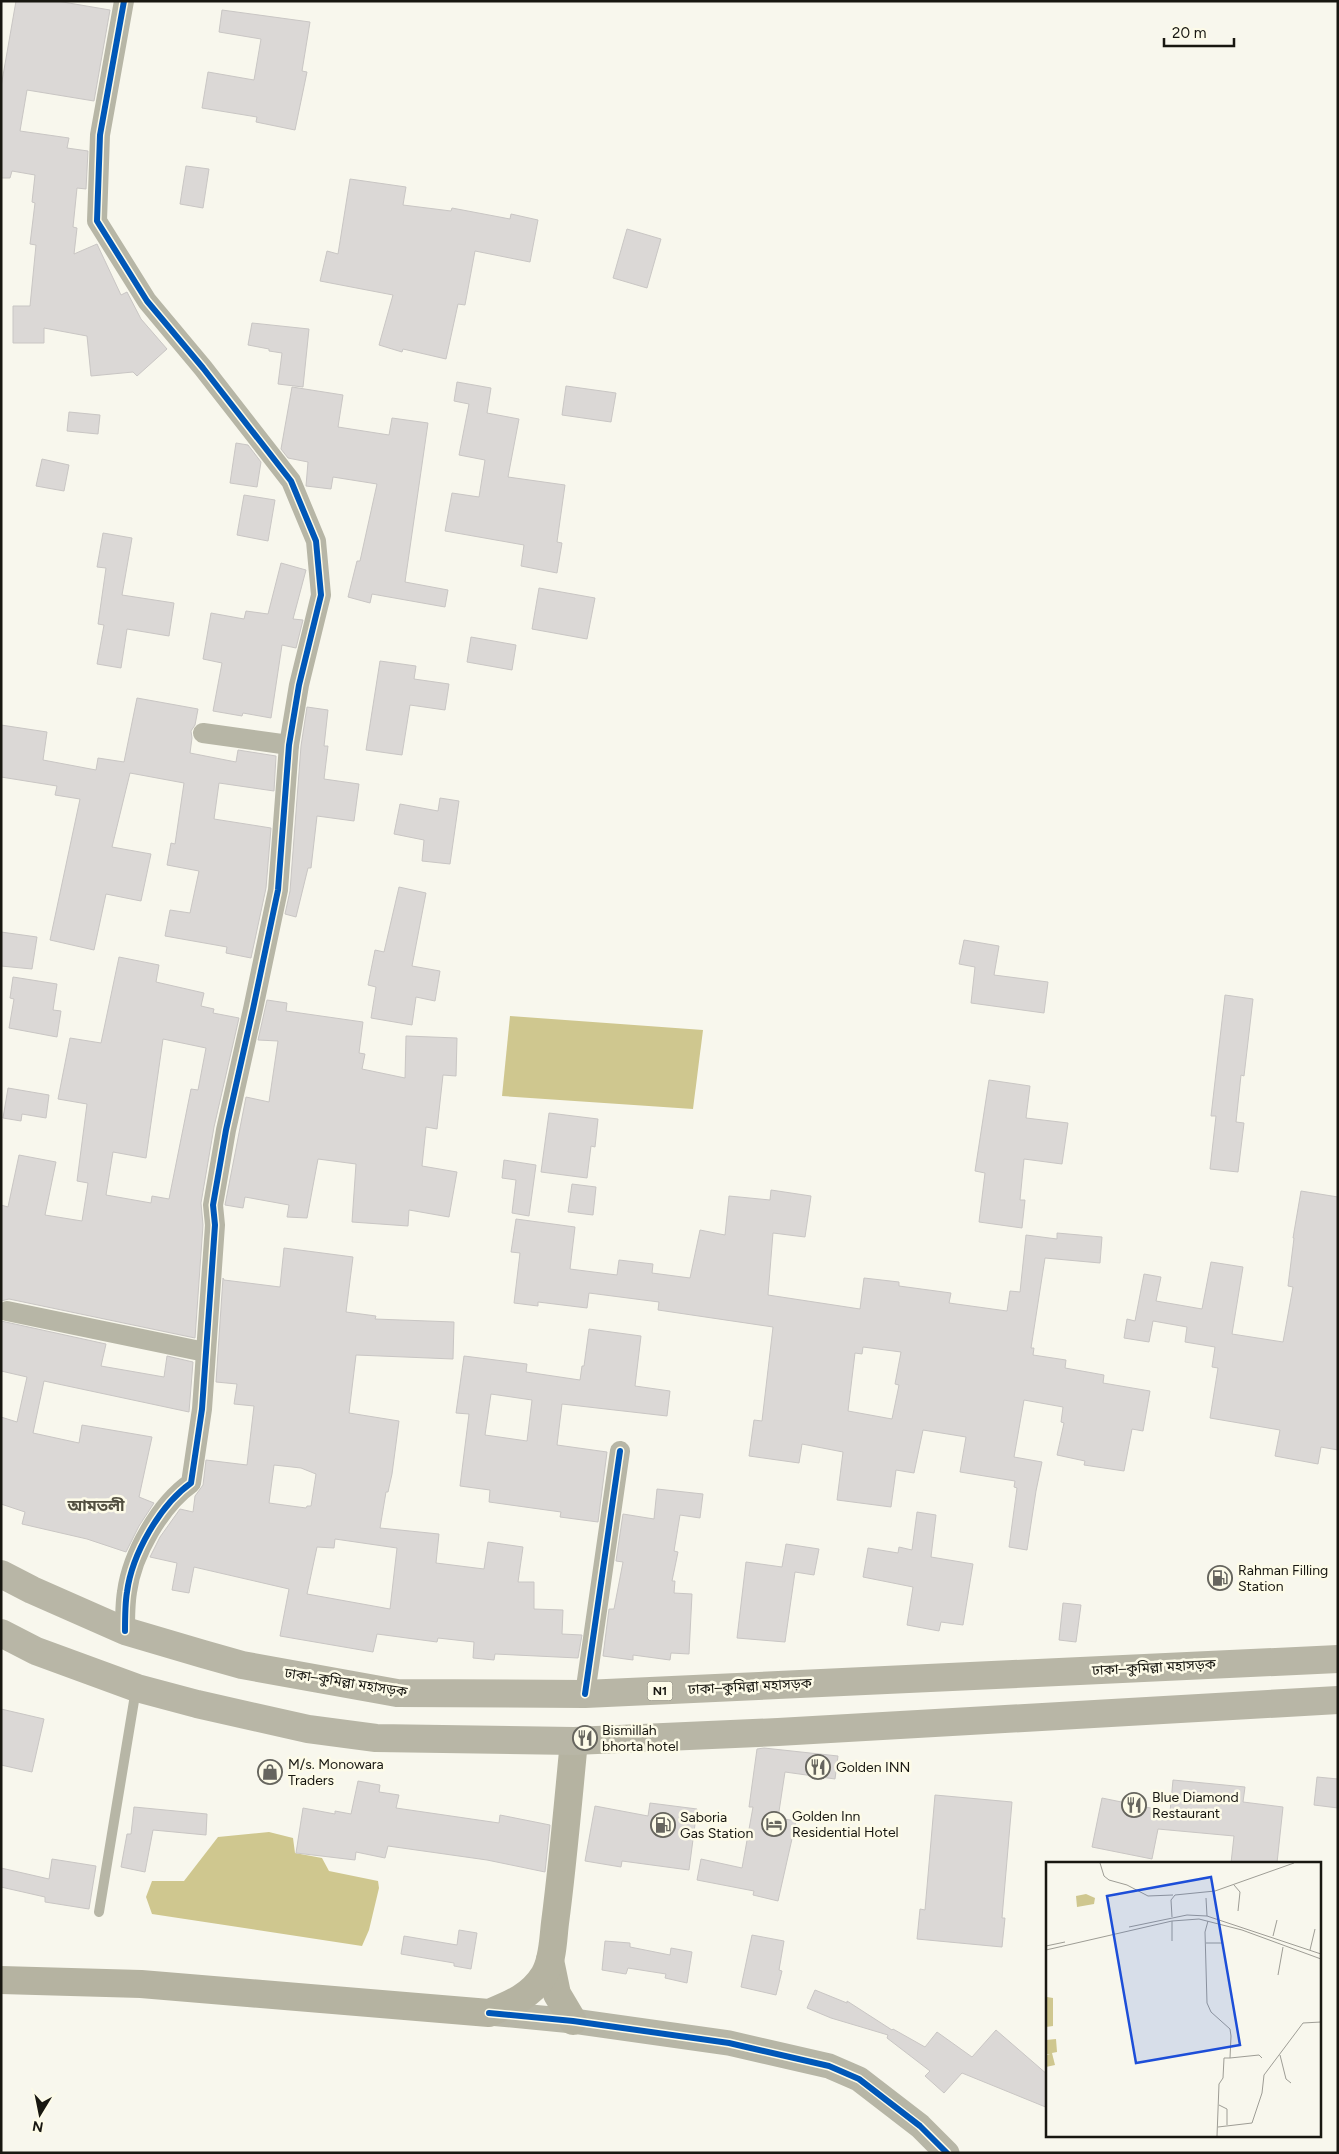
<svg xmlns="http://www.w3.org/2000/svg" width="1339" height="2154" viewBox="0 0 1339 2154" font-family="Figtree,'Noto Sans Bengali',sans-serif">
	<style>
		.water { fill: #cfc78f }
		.building { fill: #dbd8d6; stroke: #c9c6c4; fill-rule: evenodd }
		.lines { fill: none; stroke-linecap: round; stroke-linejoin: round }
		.service { stroke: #b7b6a6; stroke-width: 10 }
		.minor { stroke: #b7b6a6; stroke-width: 20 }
		.tertiary { stroke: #b7b6a6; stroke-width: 25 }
		.secondary { stroke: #b5b3a1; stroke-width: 28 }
		.trunk { stroke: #b8b6a6; stroke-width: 28 }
		.cycleway-casing { stroke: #fdfbe8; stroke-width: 9 }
		.cycleway { stroke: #0057b8; stroke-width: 6 }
		.labels { text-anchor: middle; stroke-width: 5; stroke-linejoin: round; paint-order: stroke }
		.shield { fill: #fdfbe8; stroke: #5d5b52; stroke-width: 1 }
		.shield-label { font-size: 12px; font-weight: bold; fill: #181711 }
		.poi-label { font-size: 14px; fill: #181711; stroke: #fdfbe8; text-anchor: start }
		.street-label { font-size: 14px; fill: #181711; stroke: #fdfbe8 }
		.quarter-label { font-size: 16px; font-weight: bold; fill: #524f40; stroke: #fdfbe8 }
		.inset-road { fill: none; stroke: #9e9d95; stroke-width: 1 }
		.view { fill: #1d4ed8; fill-opacity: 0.15; stroke: #1d4ed8; stroke-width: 2.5 }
		.inset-edge { fill: none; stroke: #181711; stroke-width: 2.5 }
	</style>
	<rect width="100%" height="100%" fill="#f8f7ed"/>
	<g class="water">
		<polygon points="510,1016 703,1030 693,1109 502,1096"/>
		<polygon points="269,1832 293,1838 295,1853 322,1858 329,1871 378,1881 379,1888 369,1930 362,1946 152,1914 146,1897 152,1881 184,1881 218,1837"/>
	</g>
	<g class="building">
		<polygon points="16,1 57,1 110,10 94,101 27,90 20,131 69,138 67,148 88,151 86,189 77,188 73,227 77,228 74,254 97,244 121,295 127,292 141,319 167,349 137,376 133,372 91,376 87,336 44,328 44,343 13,343 13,306 30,306 36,245 30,244 35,203 32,202 35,175 12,171 10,178 1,178 1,87"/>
		<polygon points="222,10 310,22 302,71 307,72 295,130 256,122 257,117 202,108 208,72 254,80 261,39 219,32"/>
		<polygon points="186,166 209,169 203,208 180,204"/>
		<polygon points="350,179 406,187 403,205 451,211 452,208 510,219 511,214 538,220 530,262 475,251 465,305 458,304 446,359 403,349 402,352 379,345 393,295 320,281 327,251 338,254"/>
		<polygon points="627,229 661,239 647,288 613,278"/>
		<polygon points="252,323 309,329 303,387 278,384 282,353 269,351 269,349 248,345"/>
		<polygon points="457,382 491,388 487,413 519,419 508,477 565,485 557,542 562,543 557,573 521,566 524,545 445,531 452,493 479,497 485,460 459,455 469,404 454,401"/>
		<polygon points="566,386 616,393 611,422 562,415"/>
		<polygon points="292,387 343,395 338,427 389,435 392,418 428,423 405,582 448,590 445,607 372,594 370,603 348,597 357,561 360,561 377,484 333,477 331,489 306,486 308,462 288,458 281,449"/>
		<polygon points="69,412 100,415 98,434 67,431"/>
		<polygon points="236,443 248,445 261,462 257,487 230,483"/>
		<polygon points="42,459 69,465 64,491 36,486"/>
		<polygon points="244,495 275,500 268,541 237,535"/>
		<polygon points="103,533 132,538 122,595 174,603 169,636 127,629 121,668 97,664 104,625 98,624 106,568 97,567"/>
		<polygon points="281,563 306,570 293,619 303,620 296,648 282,645 271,718 243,713 242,716 213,711 222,663 203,659 211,613 244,619 246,611 268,614"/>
		<polygon points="539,588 595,598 587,639 532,629"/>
		<polygon points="471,637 516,645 512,670 467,662"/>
		<polygon points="380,661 416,666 414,679 449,684 445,710 410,705 402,755 366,750"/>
		<polygon points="137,698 198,709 195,725 191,731 192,738 190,753 236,762 238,750 276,756 274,791 219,783 214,819 271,828 266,888 251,958 226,953 227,947 165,936 170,910 190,913 199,871 167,865 171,843 175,844 184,783 130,773 112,847 151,854 141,901 106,894 94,950 50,940 80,799 55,795 57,786 1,777 1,725 47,732 43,760 96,770 98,758 124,762"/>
		<polygon points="307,707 328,710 324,746 328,746 324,779 359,784 354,821 317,816 311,868 308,868 296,917 285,914 290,891 301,746"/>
		<polygon points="440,798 459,801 450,864 422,861 424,840 394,834 400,804 438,811"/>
		<polygon points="399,887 426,893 412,966 440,971 435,1001 416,997 412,1025 371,1018 376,987 368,985 375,950 384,952"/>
		<polygon points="1,932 37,937 32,969 1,966"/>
		<polygon points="964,940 999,946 994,975 1048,982 1044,1013 971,1003 975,967 959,964"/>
		<path d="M119 957 159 965 156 982 204 993 201 1006 214 1009 213 1013 239 1018 214 1127 201 1203 203 1225 195 1338 9 1299 1 1301V1205L8 1207 19 1155 56 1162 45 1215 82 1221 88 1183 77 1181 87 1104 58 1099 70 1038 101 1043ZM163 1039 206 1048 198 1090 191 1089 169 1199 152 1196 151 1203 106 1195 113 1152 146 1158Z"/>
		<polygon points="13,977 57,984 53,1010 61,1011 57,1037 9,1028 14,999 10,998"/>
		<polygon points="1225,995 1253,999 1244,1076 1241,1075 1236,1122 1244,1123 1238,1172 1210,1169 1216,1116 1211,1116"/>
		<polygon points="267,1000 287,1003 286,1011 363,1022 359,1053 365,1054 362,1069 405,1078 406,1036 457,1038 456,1076 443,1075 437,1129 426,1127 422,1166 457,1172 449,1217 409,1210 408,1226 352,1222 356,1164 318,1159 307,1218 287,1217 289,1205 245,1197 243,1208 225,1205 246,1097 269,1102 278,1041 258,1040"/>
		<polygon points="989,1080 1030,1086 1026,1118 1068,1123 1062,1164 1024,1159 1020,1200 1025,1200 1022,1228 979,1222 985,1173 975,1171"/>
		<polygon points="8,1088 49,1095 46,1118 22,1114 21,1121 3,1118"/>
		<polygon points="549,1113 598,1119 595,1147 591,1146 587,1178 541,1172"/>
		<polygon points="504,1160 536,1165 529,1216 512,1213 516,1180 502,1178"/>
		<polygon points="572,1184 596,1187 593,1215 568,1212"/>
		<path d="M771 1190 811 1196 805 1237 773 1233 768 1295 860 1309 864 1278 899 1282V1286L951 1293 949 1303 1007 1311 1010 1291 1020 1292 1026 1235 1057 1239V1233L1102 1237 1100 1263 1045 1258 1031 1348H1034L1033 1355 1066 1360 1065 1368 1104 1375 1103 1383 1150 1391 1143 1431 1132 1429 1124 1471 1084 1465 1085 1461 1057 1455 1064 1423 1061 1422 1063 1407 1024 1400 1014 1457 1042 1462 1036 1491 1027 1550 1009 1547 1017 1488 1014 1487 1015 1481 960 1472 966 1437 923 1430 914 1473 896 1470 891 1507 837 1500 843 1452 802 1444 799 1463 749 1456 754 1420 762 1421 773 1327 658 1310 659 1302 589 1293 587 1308 538 1302V1306L514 1303 520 1253 511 1252 516 1219 575 1227 570 1269 617 1275 619 1260 653 1264 652 1273 690 1278 700 1230 725 1235 729 1196 770 1200ZM863 1347 901 1352 895 1384 899 1385 892 1419 848 1411 855 1353 862 1354Z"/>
		<polygon points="1301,1191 1338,1197 1338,1450 1321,1447 1318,1464 1275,1456 1280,1430 1210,1418 1218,1368 1212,1367 1215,1347 1185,1342 1187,1327 1153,1321 1149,1342 1124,1338 1127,1319 1135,1321 1144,1274 1161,1277 1156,1301 1202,1309 1211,1262 1243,1267 1232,1334 1283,1342 1293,1287 1288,1286 1294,1238 1293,1238"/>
		<path d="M284 1248 353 1257 346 1312 376 1316 375 1319 454 1322 453 1359 356 1355 349 1413 399 1421 392 1474 388 1492H386L380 1528 439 1534 436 1563 484 1569 488 1542 523 1547 518 1582H534V1609L563 1610 562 1634 582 1635 578 1658 495 1654 494 1660 473 1658 474 1642 438 1638 437 1642 377 1634 373 1652 280 1636 289 1589 194 1567 189 1593 172 1590 177 1563 150 1557 160 1537 180 1509 193 1512 195 1496 203 1485 206 1460 247 1465 254 1406 234 1404 237 1384 216 1382 223 1278 224 1280 280 1287ZM274 1465 301 1468 316 1474 311 1506H307L306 1508 269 1503ZM335 1539 397 1548 390 1609 307 1594 317 1547 334 1548Z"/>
		<polygon points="1,1321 106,1344 101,1366 164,1377 167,1356 193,1362 189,1412 44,1381 33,1433 79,1443 82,1425 152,1437 139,1497 154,1503 139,1526 126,1552 87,1539 22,1524 25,1512 1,1504 1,1417 17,1422 27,1377 1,1371"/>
		<path d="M589 1329 641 1336 635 1386 670 1391 667 1416 562 1404 557 1445 607 1452 598 1522 560 1517 561 1512 489 1502 490 1490 460 1486 469 1414 456 1413 464 1356 527 1364 526 1372 580 1380 582 1366H584ZM491 1394 532 1400 527 1441 485 1435Z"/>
		<polygon points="657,1489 703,1494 700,1518 680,1515 674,1551 678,1552 672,1581 675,1581 674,1593 692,1594 689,1654 671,1653 670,1660 633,1655 633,1660 603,1656 609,1609 614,1609 623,1562 616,1561 623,1514 654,1519"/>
		<polygon points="917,1512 936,1515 931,1557 973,1564 963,1625 941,1622 939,1631 907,1625 913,1587 863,1577 868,1548 898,1553 899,1547 912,1550"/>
		<polygon points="786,1544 819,1549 814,1575 795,1572 785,1642 737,1638 746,1562 782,1567"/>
		<polygon points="1063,1603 1081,1605 1076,1642 1059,1640"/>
		<polygon points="1,1709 44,1719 32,1772 1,1765"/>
		<polygon points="764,1748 838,1756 835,1779 785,1772 778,1818 796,1821 778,1901 753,1895 754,1891 697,1880 701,1859 742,1868 753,1807 749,1807 757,1749"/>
		<polygon points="1317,1777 1338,1779 1338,1808 1314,1805"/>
		<polygon points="1173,1780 1245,1787 1243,1802 1283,1807 1277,1863 1231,1863 1234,1836 1158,1829 1152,1859 1092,1847 1102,1798 1170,1812"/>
		<polygon points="358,1781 380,1785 379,1792 399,1795 396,1808 499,1823 500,1815 550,1825 545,1872 487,1860 388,1846 385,1858 356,1852 355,1860 296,1853 303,1808 335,1814 335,1811 351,1814"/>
		<polygon points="935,1795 1012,1802 1002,1918 1005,1918 1002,1947 917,1939 920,1909 925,1910"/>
		<polygon points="650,1803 697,1809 689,1870 622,1861 621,1867 585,1861 595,1806 648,1816"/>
		<polygon points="134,1807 207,1814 206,1835 153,1830 145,1872 121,1867 127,1834 131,1834"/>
		<polygon points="52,1859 96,1866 89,1909 45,1902 45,1897 1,1887 1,1868 49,1879"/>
		<polygon points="459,1930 477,1933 471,1969 454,1966 454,1963 401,1954 404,1936 457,1945"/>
		<polygon points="752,1935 784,1941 779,1970 782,1971 776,1995 741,1987"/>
		<polygon points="605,1941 630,1943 630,1947 670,1955 671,1948 692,1952 687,1983 665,1978 666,1974 628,1968 626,1974 602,1970"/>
		<polygon points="815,1990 847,2003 847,2001 892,2030 893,2029 925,2047 937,2032 972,2057 996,2030 1048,2075 1048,2108 962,2073 944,2093 925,2076 930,2071 887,2038 888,2035 831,2018 807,2008"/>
	</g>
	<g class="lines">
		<polyline class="service" points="99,1912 136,1689"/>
		<g class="minor">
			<path d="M124 1 100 135 97 221 147 301 203 368 291 481 316 541 321 595 299 685 289 745 278 890 253 1009 226 1130 213 1205 215 1225 202 1409 191 1483C160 1505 132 1554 127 1592 125 1604 125 1618 125 1631"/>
			<polyline points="203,733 289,745"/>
			<polyline points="7,1311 205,1352"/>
			<polyline points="585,1694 620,1451"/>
		</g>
		<polyline class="tertiary" points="489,2013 573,2021 729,2043 829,2066 859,2079 920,2126 947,2153"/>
		<g class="secondary">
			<polyline points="550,1960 557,1994 573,2021"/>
			<path d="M1 1980 141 1984 489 2013C511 2004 531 1996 544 1975 553 1961 553 1939 555 1923 563 1862 568 1802 574 1741"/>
		</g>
		<g class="trunk">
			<polyline points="1,1574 32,1590 125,1631 203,1654 242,1665 397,1693 585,1694 1338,1659"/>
			<polyline points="1,1633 36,1651 137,1688 197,1704 308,1729 376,1738 574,1741 778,1732 1338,1700"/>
		</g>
		<defs>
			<g id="cycleway">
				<path d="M124 1 100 135 97 221 147 301 203 368 291 481 316 541 321 595 299 685 289 745 278 890 253 1009 226 1130 213 1205 215 1225 202 1409 191 1483C160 1505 132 1554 127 1592 125 1604 125 1618 125 1631"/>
				<polyline points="585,1694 620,1451"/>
				<polyline points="489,2013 573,2021 729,2043 829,2066 859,2079 920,2126 947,2153"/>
			</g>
		</defs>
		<use href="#cycleway" class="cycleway-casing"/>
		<use href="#cycleway" class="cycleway"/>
	</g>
	<defs>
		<symbol id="fuel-ring" viewBox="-11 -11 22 22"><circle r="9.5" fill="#fdfbe8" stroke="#66655e" stroke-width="1.5"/><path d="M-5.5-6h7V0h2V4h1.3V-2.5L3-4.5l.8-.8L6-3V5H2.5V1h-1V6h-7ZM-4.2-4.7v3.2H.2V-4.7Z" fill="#66655e"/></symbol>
		<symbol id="restaurant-ring" viewBox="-11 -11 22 22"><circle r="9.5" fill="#fdfbe8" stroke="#66655e" stroke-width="1.5"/><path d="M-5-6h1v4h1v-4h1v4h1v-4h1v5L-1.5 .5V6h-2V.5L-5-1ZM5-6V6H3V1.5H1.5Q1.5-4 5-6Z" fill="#66655e"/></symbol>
		<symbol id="shop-ring" viewBox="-11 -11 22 22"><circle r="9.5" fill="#fdfbe8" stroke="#66655e" stroke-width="1.5"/><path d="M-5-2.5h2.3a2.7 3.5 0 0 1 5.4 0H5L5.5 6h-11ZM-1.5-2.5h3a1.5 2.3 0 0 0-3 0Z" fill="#66655e"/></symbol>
		<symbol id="hotel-ring" viewBox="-11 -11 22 22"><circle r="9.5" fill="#fdfbe8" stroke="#66655e" stroke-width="1.5"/><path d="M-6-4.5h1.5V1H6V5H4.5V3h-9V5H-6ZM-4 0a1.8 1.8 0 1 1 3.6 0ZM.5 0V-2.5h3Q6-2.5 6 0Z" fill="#66655e"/></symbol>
	</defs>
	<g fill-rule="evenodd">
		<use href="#fuel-ring" x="1206" y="1564" width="28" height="28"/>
		<use href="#restaurant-ring" x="571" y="1724" width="28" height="28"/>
		<use href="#restaurant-ring" x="804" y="1753" width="28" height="28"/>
		<use href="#shop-ring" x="256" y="1758" width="28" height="28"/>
		<use href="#restaurant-ring" x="1120" y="1791" width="28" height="28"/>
		<use href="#hotel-ring" x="760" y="1810" width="28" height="28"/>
		<use href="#fuel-ring" x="649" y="1811" width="28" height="28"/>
	</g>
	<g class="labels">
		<rect class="shield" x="647.5" y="1681.5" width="25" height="19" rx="4"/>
		<g class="shield-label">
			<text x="660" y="1695">N1</text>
		</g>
		<g class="poi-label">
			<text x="1238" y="1575">Rahman Filling<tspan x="1238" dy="16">Station</tspan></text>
			<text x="602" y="1735">Bismillah<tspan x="602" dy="16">bhorta hotel</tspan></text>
			<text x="288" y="1769">M/s. Monowara<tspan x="288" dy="16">Traders</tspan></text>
			<text x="836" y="1772">Golden INN</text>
			<text x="1152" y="1802">Blue Diamond<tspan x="1152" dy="16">Restaurant</tspan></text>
			<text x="792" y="1821">Golden Inn<tspan x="792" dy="16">Residential Hotel</tspan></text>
			<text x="680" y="1822">Saboria<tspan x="680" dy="16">Gas Station</tspan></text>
		</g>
		<g class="street-label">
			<text transform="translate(1154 1667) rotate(-3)" y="5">ঢাকা–কুমিল্লা মহাসড়ক</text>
			<text transform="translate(346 1682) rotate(9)" y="5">ঢাকা–কুমিল্লা মহাসড়ক</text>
			<text transform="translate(750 1686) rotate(-3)" y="5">ঢাকা–কুমিল্লা মহাসড়ক</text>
		</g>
		<g class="quarter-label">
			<text x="96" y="1511">আমতলী</text>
		</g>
	</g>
	<g transform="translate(1046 1862)">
		<rect width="275" height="275" fill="#f8f7ed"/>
		<path d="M40 32 49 36 48 42 31 45 30 34ZM1 135 7 136V164L0 165ZM10 177 11 190 6 191 9 203 0 205V193L4 192H0V178Z" fill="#cfc78f"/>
		<path class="inset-road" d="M54 1 58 14 63 18 81 23 102 34 127 33M188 23 194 30 192 49M160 36 161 54M126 55 125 38 129 33 169 29 248 1M126 59V79M162 59 159 70 161 141 165 150 184 167 185 174 184 196H178L177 216 173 222 171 274M83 65 141 53 161 54 275 92M227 74 231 58M160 81H176M0 84 19 80M0 88 126 59 153 57 196 68 275 97M264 88 269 67M232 113 237 85M234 193 240 217 245 221M184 196 213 193 216 196M173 243 181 247V263M172 265 206 261 216 231 218 213 257 161 275 160"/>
		<path class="view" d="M165 15 194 183 90 201 61 34Z"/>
		<rect width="275" height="275" class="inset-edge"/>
	</g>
	<rect width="1339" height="2154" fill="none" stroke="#181711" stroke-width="5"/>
	<g transform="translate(40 2114) rotate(190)" stroke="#fdfbe8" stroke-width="4" paint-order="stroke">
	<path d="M0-4L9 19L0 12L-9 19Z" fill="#181711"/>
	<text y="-8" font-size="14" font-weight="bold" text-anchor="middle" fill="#181711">N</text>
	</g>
	<path d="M1164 38v8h70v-8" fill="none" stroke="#181711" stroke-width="2.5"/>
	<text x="1172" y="38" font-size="15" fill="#181711" stroke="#fdfbe8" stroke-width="4" paint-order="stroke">20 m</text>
</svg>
